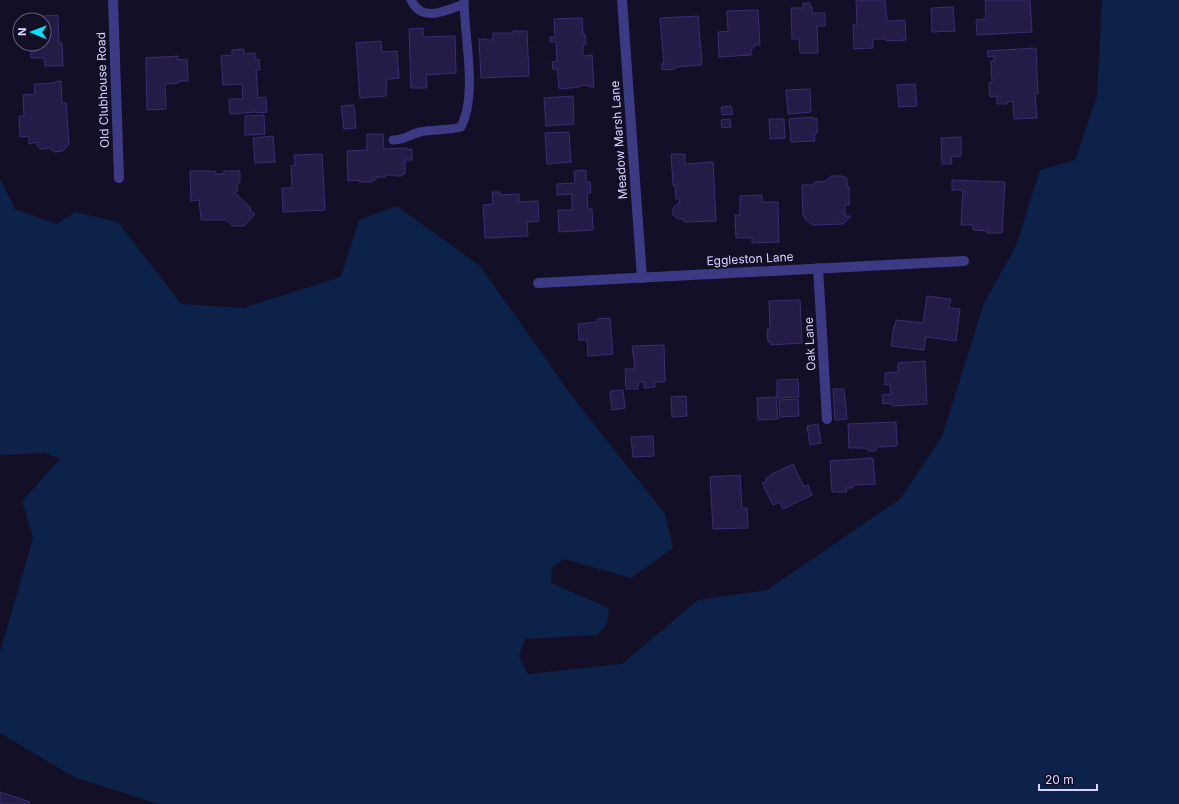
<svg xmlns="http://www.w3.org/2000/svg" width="1179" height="804" viewBox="0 0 1179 804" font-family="Inter,sans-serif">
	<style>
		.water { fill: #0c2248 }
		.building { fill: #241b47; stroke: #3b2d73 }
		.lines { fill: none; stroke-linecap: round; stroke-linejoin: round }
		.service { stroke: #3d3a85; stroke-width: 9 }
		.minor { stroke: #3d3a85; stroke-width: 10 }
		.labels { text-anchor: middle; stroke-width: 4; stroke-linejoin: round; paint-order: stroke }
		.street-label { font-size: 12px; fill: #d9d4ff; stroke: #130f26 }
	</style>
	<rect width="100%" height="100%" fill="#130f26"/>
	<polygon class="water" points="1102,0 1179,0 1179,804 158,804 74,777 0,733 0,652 33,538 22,501 60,459 45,453 0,455 0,178 15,209 57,224 75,212 118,222 181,304 243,308 341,277 359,220 397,206 480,266 574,399 665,514 673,548 631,578 564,559 552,568 551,583 609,608 607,624 597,635 525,639 519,656 528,674 622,664 698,600 767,590 900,499 942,437 984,303 1016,246 1040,170 1075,160 1097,96"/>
	<g class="building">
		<polygon points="856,0 885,0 887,21 905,20 906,40 886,41 885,39 873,39 873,48 854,49 853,25 857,25"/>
		<polygon points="985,0 1030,0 1032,32 977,35 976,20 986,19"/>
		<polygon points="803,3 810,3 810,7 812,7 812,13 825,13 825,26 817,26 818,53 800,53 799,39 792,39 791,8 803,8"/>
		<polygon points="953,7 955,31 932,32 931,8"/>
		<polygon points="758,10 760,45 756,45 751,50 751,55 719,57 718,32 728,31 727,11"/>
		<polygon points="58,15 59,43 62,43 63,66 45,66 44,58 31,58 30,44 44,44 44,20 29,20 29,17"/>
		<polygon points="698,16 702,65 675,67 675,69 662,70 662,63 664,63 660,18"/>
		<polygon points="582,18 583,34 585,34 586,44 583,44 583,56 592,55 594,87 589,87 589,85 579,86 579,87 560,89 559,88 557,69 553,69 552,62 557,61 556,42 550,42 550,37 555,37 554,19"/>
		<polygon points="423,28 423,37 455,36 456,73 426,75 427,88 411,88 409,29"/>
		<polygon points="513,31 527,31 529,76 481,78 479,39 487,39 487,40 493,40 493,33 513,33"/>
		<polygon points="381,41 382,52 397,51 399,78 387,79 386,96 360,98 356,43"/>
		<polygon points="1036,48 1038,94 1035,94 1037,118 1014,119 1013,101 1007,102 1007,104 997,104 997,96 990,97 989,83 992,82 991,61 994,61 994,56 988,57 987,51"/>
		<polygon points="244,49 244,54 255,53 255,60 259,59 260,70 256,70 258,98 266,97 267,112 256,113 256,112 230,114 229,99 243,99 242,84 223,85 221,56 232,55 232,50"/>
		<polygon points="178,56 178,60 187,59 188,81 179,81 179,83 165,84 166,109 147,110 146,58"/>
		<polygon points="61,81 62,103 66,103 69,144 63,151 54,152 48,147 46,149 41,149 37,146 38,142 29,144 29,136 20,137 19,116 24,116 23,95 35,94 34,84 55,83 55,82"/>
		<polygon points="915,84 917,106 899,107 897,85"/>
		<polygon points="810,89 811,112 788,114 786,90"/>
		<polygon points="573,96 574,124 546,126 544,98"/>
		<polygon points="354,105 356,128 344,129 341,106"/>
		<polygon points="731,106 733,114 722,115 721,107"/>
		<polygon points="264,115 265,134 245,135 245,116"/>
		<polygon points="813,117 813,119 817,118 817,133 814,133 815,141 791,142 789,119"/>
		<polygon points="730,119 731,127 722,128 721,120"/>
		<polygon points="769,119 784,119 785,138 770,139"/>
		<polygon points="569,132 571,162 547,164 545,133"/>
		<polygon points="367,134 383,134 384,149 407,148 407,150 412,149 412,160 405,160 405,174 402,174 402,176 394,176 394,175 385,175 385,177 376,177 376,180 372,180 372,182 359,182 359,180 348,181 347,151 367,150"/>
		<polygon points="273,136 275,162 255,163 253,138"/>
		<polygon points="961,137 961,156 951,157 952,164 942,164 941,138"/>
		<polygon points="322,154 325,210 283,212 282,188 292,188 291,166 295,165 294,155"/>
		<polygon points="671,154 685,154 685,164 713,162 716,221 684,222 683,219 678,219 673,215 673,208 677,204 680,204 679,199 676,199 675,185 673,185"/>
		<polygon points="586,170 586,182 590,182 591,193 587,193 588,209 592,209 593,230 559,232 558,210 572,210 572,194 557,195 557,184 575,183 574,171"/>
		<polygon points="190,171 215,171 216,174 224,174 224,171 240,171 240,182 237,185 238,190 235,193 251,208 250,210 255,214 244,226 233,226 226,220 201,220 199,200 191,201"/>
		<polygon points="831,176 843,176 847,179 847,186 849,187 849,205 845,205 845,216 851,216 843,224 813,225 805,219 805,216 803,216 802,185 812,185 815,182 826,181"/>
		<polygon points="952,180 1005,182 1002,233 987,233 988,231 973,230 973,225 961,225 963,190 952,190"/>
		<polygon points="492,192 500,192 500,195 519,194 519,202 538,201 539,221 527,222 528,236 485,238 483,205 493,204"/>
		<polygon points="762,195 762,202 778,202 779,242 752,243 752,238 736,238 735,215 740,215 740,196"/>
		<polygon points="927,296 951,299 949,308 960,309 956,341 926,337 924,350 891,346 894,326 895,326 896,320 923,323"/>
		<polygon points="800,300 802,343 771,345 771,342 768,342 767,329 770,329 769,301"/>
		<polygon points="610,318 613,354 588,356 587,340 579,340 578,324 597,322 597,319"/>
		<polygon points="664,345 665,382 654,382 655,387 644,388 644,382 638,382 638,389 626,389 625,369 635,369 632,346"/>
		<polygon points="925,361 927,404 892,406 891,403 883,404 882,395 891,394 890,384 885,385 885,373 898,372 898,363"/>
		<polygon points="798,379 799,397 777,398 777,380"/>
		<polygon points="833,389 844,389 847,419 835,420"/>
		<polygon points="623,390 625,408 612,410 610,391"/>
		<polygon points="686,396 687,416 672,417 671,397"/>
		<polygon points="776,397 778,419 758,420 757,398"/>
		<polygon points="798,399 799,416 780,417 779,400"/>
		<polygon points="896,422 897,446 878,447 875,451 869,451 865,448 849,448 848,424"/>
		<polygon points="818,424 821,443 810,445 807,426"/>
		<polygon points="653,436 654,456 633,457 631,437"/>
		<polygon points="873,458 875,484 854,485 852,488 846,488 847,492 832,492 830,461"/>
		<polygon points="793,464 804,487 808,485 812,495 783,509 779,502 773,505 762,483 767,481 766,478 770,476 770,475"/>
		<polygon points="740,475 742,508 747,508 748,528 713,529 710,477"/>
		<polygon points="0,792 30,802 29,804 0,804"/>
	</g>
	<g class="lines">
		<g class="service">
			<path d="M411 0C422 23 445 11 464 4"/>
			<path d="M393 140C404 140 411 134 420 132 434 129 446 131 461 127 478 94 464 37 464 0"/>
		</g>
		<g class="minor">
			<polyline points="113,0 119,178"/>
			<polyline points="622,0 642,278"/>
			<polyline points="818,268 827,419"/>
			<polyline points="538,283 964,261"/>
		</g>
	</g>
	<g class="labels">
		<g class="street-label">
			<text transform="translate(103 90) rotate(-92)" y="4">Old Clubhouse Road</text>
			<text transform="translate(619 140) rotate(-94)" y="4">Meadow Marsh Lane</text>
			<text transform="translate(750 259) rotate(-3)" y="4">Eggleston Lane</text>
			<text transform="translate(810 344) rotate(-93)" y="4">Oak Lane</text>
		</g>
	</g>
	<g transform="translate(32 32) rotate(271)"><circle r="19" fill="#130f26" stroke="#625e7d"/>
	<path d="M0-3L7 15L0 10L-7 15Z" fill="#00e5ff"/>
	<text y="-6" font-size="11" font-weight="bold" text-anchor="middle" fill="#d9d4ff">N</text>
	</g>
	<path d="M1039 784v6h58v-6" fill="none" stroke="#d9d4ff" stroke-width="2"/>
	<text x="1045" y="784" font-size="12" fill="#d9d4ff" stroke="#130f26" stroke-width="3" paint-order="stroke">20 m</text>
</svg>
